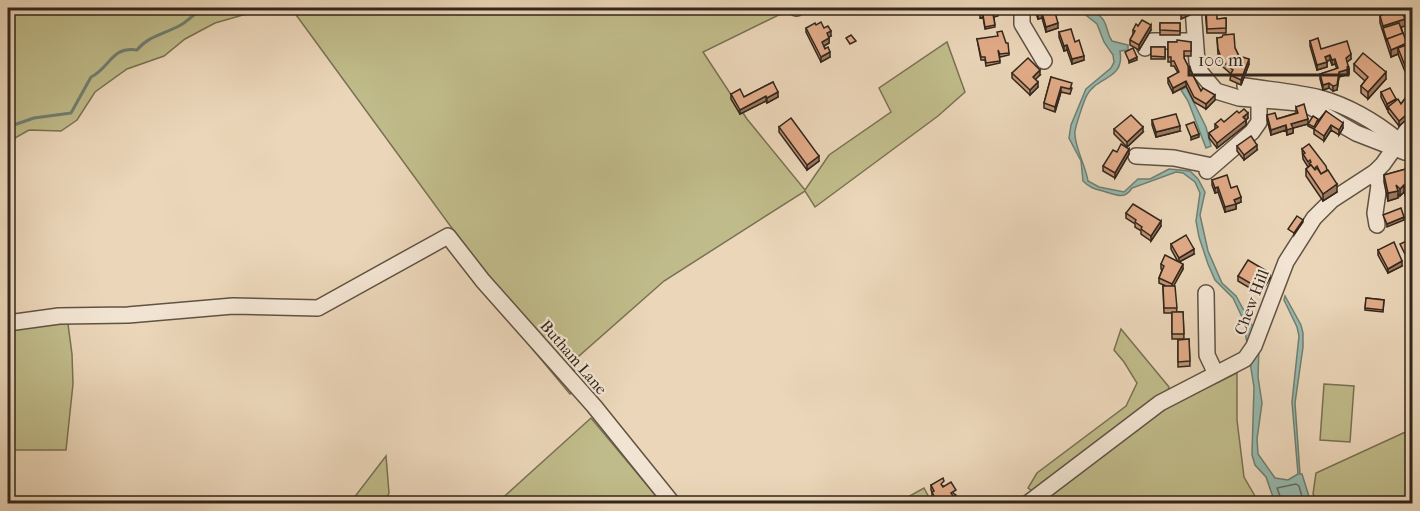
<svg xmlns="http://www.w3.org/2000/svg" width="1420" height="511" viewBox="0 0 1420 511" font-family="'IM FELL French Canon',serif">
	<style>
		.green { fill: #c0bb8a; stroke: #797153; stroke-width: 1.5 }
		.water { fill: #98b9ad; stroke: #6f7f73; stroke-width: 1.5 }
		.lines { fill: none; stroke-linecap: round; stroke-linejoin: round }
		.shore { stroke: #657064; stroke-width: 1.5 }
		.stream { stroke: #6f7f73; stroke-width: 3 }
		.minor-casing { stroke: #605343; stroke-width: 18 }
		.minor { stroke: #f2e4d2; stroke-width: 15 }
		.wall { fill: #c29375; stroke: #32271c; stroke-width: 1.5 }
		.shaded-wall { fill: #9e785f; stroke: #32271c; stroke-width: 1.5 }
		.building { fill: #e2ab88; stroke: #32271c; stroke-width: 1.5 }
		.labels { text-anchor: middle; stroke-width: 4.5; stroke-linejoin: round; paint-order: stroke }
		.street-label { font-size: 16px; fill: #32271c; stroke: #f2e4d2 }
	</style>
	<rect width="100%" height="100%" fill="#ebd6b9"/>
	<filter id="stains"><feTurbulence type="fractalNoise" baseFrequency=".00333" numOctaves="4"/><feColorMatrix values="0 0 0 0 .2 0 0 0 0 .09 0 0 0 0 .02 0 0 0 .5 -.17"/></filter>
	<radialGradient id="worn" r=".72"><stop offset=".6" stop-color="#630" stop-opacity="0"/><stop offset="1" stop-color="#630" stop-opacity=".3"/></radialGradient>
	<g class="green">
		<polygon points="8,8 267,8 215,23 185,39 164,56 127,69 95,92 77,120 61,131 29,130 8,142"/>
		<polygon points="291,8 793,8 703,52 747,119 805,190 829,155 891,112 879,88 947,42 965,92 938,116 815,207 805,191 664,281 570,364 584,386 570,394 481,287 484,272"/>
		<polygon points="8,318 73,319 68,324 72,354 73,384 66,450 8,450"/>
		<polygon points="1121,329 1169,387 1166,395 1034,492 1028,488 1037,473 1126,406 1137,383 1124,362 1114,350"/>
		<polygon points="1237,373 1237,420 1244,477 1259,503 1040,504 1165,408"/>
		<polygon points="1324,384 1354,386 1350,442 1320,440"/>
		<polygon points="591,418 657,497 654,503 497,503"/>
		<polygon points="1412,429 1412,503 1319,503 1313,494 1316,473"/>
		<polygon points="386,456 389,493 385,503 350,503"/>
		<polygon points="924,488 932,503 897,503"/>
	</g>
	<g class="water">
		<path d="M1077 8C1086 8 1099 12 1104 21 1108 28 1107 34 1112 41L1128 45V50L1120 51C1125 80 1097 76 1087 95 1084 100 1076 125 1075 131 1073 144 1086 166 1088 181L1099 187 1124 192 1138 179H1150L1169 169 1190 171 1198 179 1205 192 1200 215 1208 251 1222 283 1236 296 1255 331 1259 346 1258 377 1262 403 1257 439 1258 454 1275 478 1288 480 1298 474 1292 402 1299 336 1297 327 1284 300 1285 296 1301 325 1303 333V347L1295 403 1300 474H1302L1311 503H1278L1273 497 1266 477 1255 465 1252 455 1254 387 1243 319 1233 298 1215 280 1208 264 1199 237 1196 221 1200 193 1195 182 1183 173 1176 172 1132 188C1125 199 1118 196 1106 192 1096 189 1091 189 1083 181L1081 161 1069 138 1071 125 1086 89 1111 68 1114 62 1113 55 1104 42 1097 24Z"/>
		<polygon points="1186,87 1206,127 1211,146 1206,148 1188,101 1181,90"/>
	</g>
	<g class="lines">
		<polyline class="shore" points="1283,504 1277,488 1296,484 1299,486 1304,504"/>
		<g class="stream">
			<polyline points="232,8 236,9 241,8"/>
			<path d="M8 127 34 118 71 113 91 77C110 68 111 46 137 50 148 36 164 34 179 26 191 20 193 12 207 8"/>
		</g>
		<defs>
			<g id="minor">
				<polyline points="796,8 797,8"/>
				<polyline points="1022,8 1022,24 1044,61"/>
				<polyline points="1193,8 1197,62 1201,73 1216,91 1239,98 1299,103 1309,106 1356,133 1405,152 1412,152"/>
				<polyline points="1145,48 1152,41 1194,41"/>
				<path d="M1245 86C1270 90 1296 92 1320 98 1348 106 1377 123 1399 141"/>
				<polyline points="1136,156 1174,158 1212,166"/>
				<polyline points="1207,171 1252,132 1259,122 1259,100"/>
				<polyline points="1375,172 1379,185 1375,213 1377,225"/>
				<polyline points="1206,293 1207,355 1216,374"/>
				<polyline points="8,323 59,316 128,315 233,306 318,308 448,236 483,281 594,406 673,504"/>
				<polyline points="1027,504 1160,403 1245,359 1254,346 1286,262 1314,218 1332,200 1375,172 1383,164 1412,123"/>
			</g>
		</defs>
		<use href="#minor" class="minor-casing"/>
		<use href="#minor" class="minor"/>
	</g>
	<g class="wall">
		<polygon points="981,8 1003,8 1003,9 998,10 998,16 994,17 995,27 985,29 983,17 980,18 980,11 981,11"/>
		<polygon points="1034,8 1047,8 1058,28 1046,32 1042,18 1038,19"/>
		<polygon points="1205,8 1217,19 1226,18 1226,33 1207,33"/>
		<polygon points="1383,8 1398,8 1405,26 1401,27 1407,45 1413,46 1413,114 1399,126 1388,112 1388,108 1387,109 1381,97 1381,92 1401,104 1412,89 1398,54 1391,57 1380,23 1380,16 1385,14"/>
		<rect x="1160" y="23" width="20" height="12"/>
		<polygon points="816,25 831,36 829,37 829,43 824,46 830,57 821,62 806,32 806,28"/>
		<polygon points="1133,30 1151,30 1139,50 1130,45 1130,40 1133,34"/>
		<polygon points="1059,32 1075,42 1084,60 1072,64 1067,50 1064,51 1059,37"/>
		<polygon points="1217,38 1235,48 1239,56 1249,64 1241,85 1230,80 1231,74 1222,66 1218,54"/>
		<polygon points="977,39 1009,53 1009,55 1000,57 999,54 1000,63 986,66 985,60 981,60"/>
		<polygon points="1310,41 1321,49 1351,59 1347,62 1349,74 1339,77 1337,90 1333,91 1329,88 1323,90 1320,79 1320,74 1337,69 1335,64 1332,65 1330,60 1327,61 1327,67 1317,70 1310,46"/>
		<polygon points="1168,42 1191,42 1191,56 1184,56 1184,58 1201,91 1215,100 1206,109 1194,102 1186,86 1173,93 1168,83 1168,78 1178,73 1174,66 1171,66 1171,62 1168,62"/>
		<rect x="1151" y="47" width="14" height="12"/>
		<polygon points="1354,64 1386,79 1368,99 1361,93 1361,86 1365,81 1354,71"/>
		<polygon points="1012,73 1040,75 1035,79 1038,87 1030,95 1012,78"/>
		<polygon points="1051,77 1072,88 1070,94 1061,92 1055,112 1044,108 1044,103"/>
		<polygon points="773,82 778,97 767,103 766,101 740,114 731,99 731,94 744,97"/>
		<polygon points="1296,107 1308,124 1318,121 1326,111 1343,128 1339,135 1331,130 1324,141 1314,134 1314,129 1308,126 1308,124 1293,128 1293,133 1287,135 1286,130 1271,135 1267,120 1267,115 1277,119 1296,113"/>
		<polygon points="1239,113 1248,118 1246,120 1246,125 1217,148 1209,138 1209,133 1215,129 1215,124 1224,122"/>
		<polygon points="1152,120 1180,131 1156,137 1152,125"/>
		<polygon points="779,127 819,161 807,170 779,132"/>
		<polygon points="1114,129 1143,132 1127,147 1114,134"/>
		<polygon points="1237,146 1257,150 1244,160 1237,151"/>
		<polygon points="1302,149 1327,170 1337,192 1323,201 1306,176 1306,169 1309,166 1308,167 1303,159"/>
		<polygon points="1117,152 1129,154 1115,178 1103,171 1103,166"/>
		<polygon points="1413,167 1413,197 1406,198 1404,192 1400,196 1398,194 1398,198 1388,201 1384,182 1384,175"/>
		<polygon points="1212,180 1231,188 1241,202 1236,204 1236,209 1225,212 1218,192 1215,193 1212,185"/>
		<polygon points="1126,213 1161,226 1151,241 1141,234 1141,231 1135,227 1135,224 1126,218"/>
		<polygon points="1171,244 1194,254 1179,262 1183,269 1173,286 1177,312 1183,312 1184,339 1172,339 1172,313 1164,313 1163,286 1166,286 1159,283 1159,278 1162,270 1161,269 1161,264 1178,262 1171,249"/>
		<polygon points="1378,250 1402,266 1388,273 1378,255"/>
		<polygon points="1238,276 1270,278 1260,294 1238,281"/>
		<polygon points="1366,298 1384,300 1383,312 1365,310"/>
		<polygon points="1189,339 1190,366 1178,367 1178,340"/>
		<polygon points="931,485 944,486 956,495 954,496 955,504 935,504 932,497 932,492 931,490"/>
	</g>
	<g class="shaded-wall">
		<polygon points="1190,10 1190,15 1181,19 1181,14"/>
		<polygon points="1042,13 1042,18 1038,19 1038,14"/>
		<polygon points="1405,19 1405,26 1385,32 1383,26"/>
		<polygon points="1058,23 1058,28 1046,32 1046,27"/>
		<polygon points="1151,25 1151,30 1139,50 1139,45"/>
		<polygon points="831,31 831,36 827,38 827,33"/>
		<polygon points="829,38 829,43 822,47 822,42"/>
		<polygon points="1407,43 1407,50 1398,48 1398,54 1391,57 1391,50"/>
		<polygon points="1067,45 1067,50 1064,51 1064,46"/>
		<polygon points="830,52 830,57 821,62 821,57"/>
		<polygon points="1351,54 1351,59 1346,63 1346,58"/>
		<polygon points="1330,55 1330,60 1325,62 1325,57"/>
		<polygon points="1084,56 1084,60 1072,64 1072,59"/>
		<polygon points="1137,57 1137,60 1129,63 1129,61"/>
		<polygon points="1249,59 1249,64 1241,85 1241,80"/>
		<polygon points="1335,59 1335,64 1332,65 1332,60"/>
		<polygon points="1327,62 1327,67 1317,70 1317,65"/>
		<polygon points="1349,69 1349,74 1339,77 1337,90 1333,91 1333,86 1339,72"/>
		<polygon points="1040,70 1040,75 1033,82 1033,77"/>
		<polygon points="1386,72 1386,79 1368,99 1368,92"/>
		<polygon points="1186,81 1186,86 1173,93 1173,88"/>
		<polygon points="1038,82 1038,87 1030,95 1030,90"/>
		<polygon points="1329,83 1329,88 1323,90 1323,85"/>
		<polygon points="1061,87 1061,92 1055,112 1055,107"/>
		<polygon points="778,92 778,97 767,103 767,98"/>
		<polygon points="1215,95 1215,100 1206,109 1206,104"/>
		<polygon points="766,96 766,101 740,114 740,110"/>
		<polygon points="1396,99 1396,104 1387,109 1387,104"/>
		<polygon points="1413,109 1413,114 1399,126 1399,121"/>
		<polygon points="1248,113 1248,118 1246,120 1246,125 1217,148 1217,143"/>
		<polygon points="1308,119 1308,124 1293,128 1293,133 1287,135 1287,130 1291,124"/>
		<polygon points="1343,123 1343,128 1339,135 1339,130"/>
		<polygon points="1286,125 1286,130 1271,135 1271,130"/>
		<polygon points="1331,125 1331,130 1324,141 1324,136"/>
		<polygon points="1180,126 1180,131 1156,137 1156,132"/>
		<polygon points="1143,127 1143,132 1127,147 1127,142"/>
		<polygon points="1199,134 1199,137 1191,140 1191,137"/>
		<polygon points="1257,145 1257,150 1244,160 1244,155"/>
		<polygon points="1129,149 1129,154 1115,178 1115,173"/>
		<polygon points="819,156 819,161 807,170 807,165"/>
		<polygon points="1337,184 1337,192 1323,201 1323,194"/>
		<polygon points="1404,185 1404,192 1400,196 1400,189"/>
		<polygon points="1218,187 1218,192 1215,193 1215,188"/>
		<polygon points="1413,189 1413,197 1406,198 1406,191"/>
		<polygon points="1398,191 1398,198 1388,201 1388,193"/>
		<polygon points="1241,197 1241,202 1236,204 1236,209 1225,212 1225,207 1234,200"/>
		<polygon points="1404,217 1404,220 1387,227 1387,224"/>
		<polygon points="1303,220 1303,222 1294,235 1294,233"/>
		<polygon points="1161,221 1161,226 1151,241 1151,236"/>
		<polygon points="1194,249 1194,254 1179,262 1179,258"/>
		<polygon points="1402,261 1402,266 1388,273 1388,269"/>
		<polygon points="1183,264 1183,269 1172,289 1172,284"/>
		<polygon points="1270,273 1270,278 1260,294 1260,289"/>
		<polygon points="955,499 955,504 948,504"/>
	</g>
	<g class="building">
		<polygon points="981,8 1000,8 997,8 998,13 993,14 995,25 985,27 983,15 980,15 980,11 982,10"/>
		<polygon points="1036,8 1047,8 1048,10 1054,9 1058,23 1046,27 1042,13 1038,14"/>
		<polygon points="1179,8 1189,8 1190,10 1181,14"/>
		<polygon points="1206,8 1217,8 1217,19 1226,18 1226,28 1207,29"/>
		<polygon points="1385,8 1397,8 1387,11"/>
		<polygon points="1398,8 1401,12 1402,12 1405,19 1383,26 1380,16 1386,13 1385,11"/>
		<polygon points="1142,20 1151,25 1139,45 1130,40 1135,31 1133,30 1136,24 1138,26"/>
		<polygon points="821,22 824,28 828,26 831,31 827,33 829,38 822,42 825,49 828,47 830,52 821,57 806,28 815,23 816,25"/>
		<polygon points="1160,23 1180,23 1180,31 1160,30"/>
		<polygon points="1399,23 1403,34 1387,39 1387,41 1383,28"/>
		<polygon points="1071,29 1075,42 1079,40 1084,56 1072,59 1067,45 1064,46 1059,32"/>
		<polygon points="1002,31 1006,43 1008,43 1009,53 1000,54 998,50 1000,61 986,63 985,57 981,57 977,39 998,36 997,32"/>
		<polygon points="1403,33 1407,43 1391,50 1387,39"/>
		<polygon points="1234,34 1235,48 1239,56 1249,59 1241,80 1230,75 1233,70 1222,61 1218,49 1217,38 1222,37 1223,35"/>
		<polygon points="851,35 856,41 850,44 846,38"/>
		<polygon points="1318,38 1321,49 1347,41 1351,54 1346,58 1349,69 1339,72 1337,85 1333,86 1329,83 1323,85 1320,74 1338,68 1335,59 1332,60 1330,55 1325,57 1327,62 1317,65 1310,41"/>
		<polygon points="1177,40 1191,42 1191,51 1184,51 1184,58 1201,91 1203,88 1215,95 1206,104 1194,97 1186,81 1173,88 1168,78 1179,72 1174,61 1171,61 1171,57 1168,57 1168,42 1177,42"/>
		<polygon points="1412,43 1413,46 1413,86 1398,48"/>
		<polygon points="1151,47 1165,47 1165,57 1151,56"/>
		<polygon points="1133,48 1137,57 1129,61 1125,52"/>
		<polygon points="1363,53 1386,72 1368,92 1361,86 1368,77 1354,64"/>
		<polygon points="1028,58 1040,70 1033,77 1038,82 1030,90 1012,73"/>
		<polygon points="1051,77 1072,83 1070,89 1061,87 1055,107 1044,103"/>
		<polygon points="773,82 778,92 767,98 766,96 740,110 731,94 740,89 744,97"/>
		<polygon points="1390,88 1396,99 1387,104 1381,92"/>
		<polygon points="1413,88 1413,109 1399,121 1388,107 1398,99 1401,104"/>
		<polygon points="1304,104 1308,119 1291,124 1293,128 1287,130 1286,125 1271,130 1267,115 1275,113 1277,119 1298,113 1296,107"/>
		<polygon points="1244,109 1248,113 1243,117 1246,120 1217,143 1209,133 1218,127 1215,124 1221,119 1224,122 1237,111 1239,113"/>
		<polygon points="1326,111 1343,123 1339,130 1331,125 1324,136 1314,129"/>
		<polygon points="1176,114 1180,126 1156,132 1152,120"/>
		<polygon points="1131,115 1143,127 1127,142 1114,129"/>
		<polygon points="1313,116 1318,119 1314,127 1308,124"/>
		<polygon points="791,118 819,156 807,165 779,127"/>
		<polygon points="1194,122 1199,134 1191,137 1186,125"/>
		<polygon points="1251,136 1257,145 1244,155 1237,146"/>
		<polygon points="1121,144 1129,149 1115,173 1103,166 1113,150 1117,152"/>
		<polygon points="1309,144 1326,166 1327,170 1321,174 1317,166 1314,169 1311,165 1310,166 1309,164 1311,162 1310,160 1308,162 1303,154 1305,153 1302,149"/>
		<polygon points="1311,165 1315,170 1317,168 1321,174 1328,170 1337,184 1323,194 1306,169"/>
		<polygon points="1413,167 1413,189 1406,191 1404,185 1400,189 1396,185 1398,191 1388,193 1384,175"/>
		<polygon points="1227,175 1231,188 1237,186 1241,197 1234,200 1236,204 1225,207 1218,187 1215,188 1212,180"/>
		<polygon points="1133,204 1161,221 1151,236 1141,229 1142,227 1135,222 1136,220 1126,213"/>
		<polygon points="1401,208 1404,217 1387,224 1383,215"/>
		<polygon points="1297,216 1303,220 1294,233 1288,229"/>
		<polygon points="1186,235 1194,249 1179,258 1171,244"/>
		<polygon points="1413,238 1413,249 1409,251 1411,254 1406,256 1400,244"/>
		<polygon points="1394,242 1402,261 1388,269 1378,250"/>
		<polygon points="1165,255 1183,264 1172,284 1159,278 1164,266 1161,264"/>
		<polygon points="1248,260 1270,273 1260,289 1238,276"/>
		<polygon points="1163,286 1175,286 1177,308 1164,308"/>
		<polygon points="1366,298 1384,300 1383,310 1365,308"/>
		<polygon points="1172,312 1183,312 1184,334 1172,334"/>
		<polygon points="1189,339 1190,361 1178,362 1178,340"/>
		<polygon points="943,478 944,481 941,484 943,487 951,482 956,490 951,493 955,499 948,504 938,504 932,492 934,491 931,485"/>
	</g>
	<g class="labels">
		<g class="street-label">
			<text transform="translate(1251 302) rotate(-69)" y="6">Chew Hill</text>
			<text transform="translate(574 357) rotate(49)" y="6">Butham Lane</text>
		</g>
	</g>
	<rect width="1420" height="511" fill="none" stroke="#ebd6b9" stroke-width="30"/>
	<rect x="9" y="9" width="1402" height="493" fill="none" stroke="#32271c" stroke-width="3"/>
	<rect x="15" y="15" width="1390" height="481" fill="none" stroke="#32271c" stroke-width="1.5"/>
	<path d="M1189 66v9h159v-9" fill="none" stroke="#32271c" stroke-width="3"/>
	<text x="1198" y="66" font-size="18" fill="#32271c" stroke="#f2e4d2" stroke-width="4.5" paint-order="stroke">100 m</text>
	<rect width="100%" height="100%" filter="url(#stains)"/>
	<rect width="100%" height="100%" fill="url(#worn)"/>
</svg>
